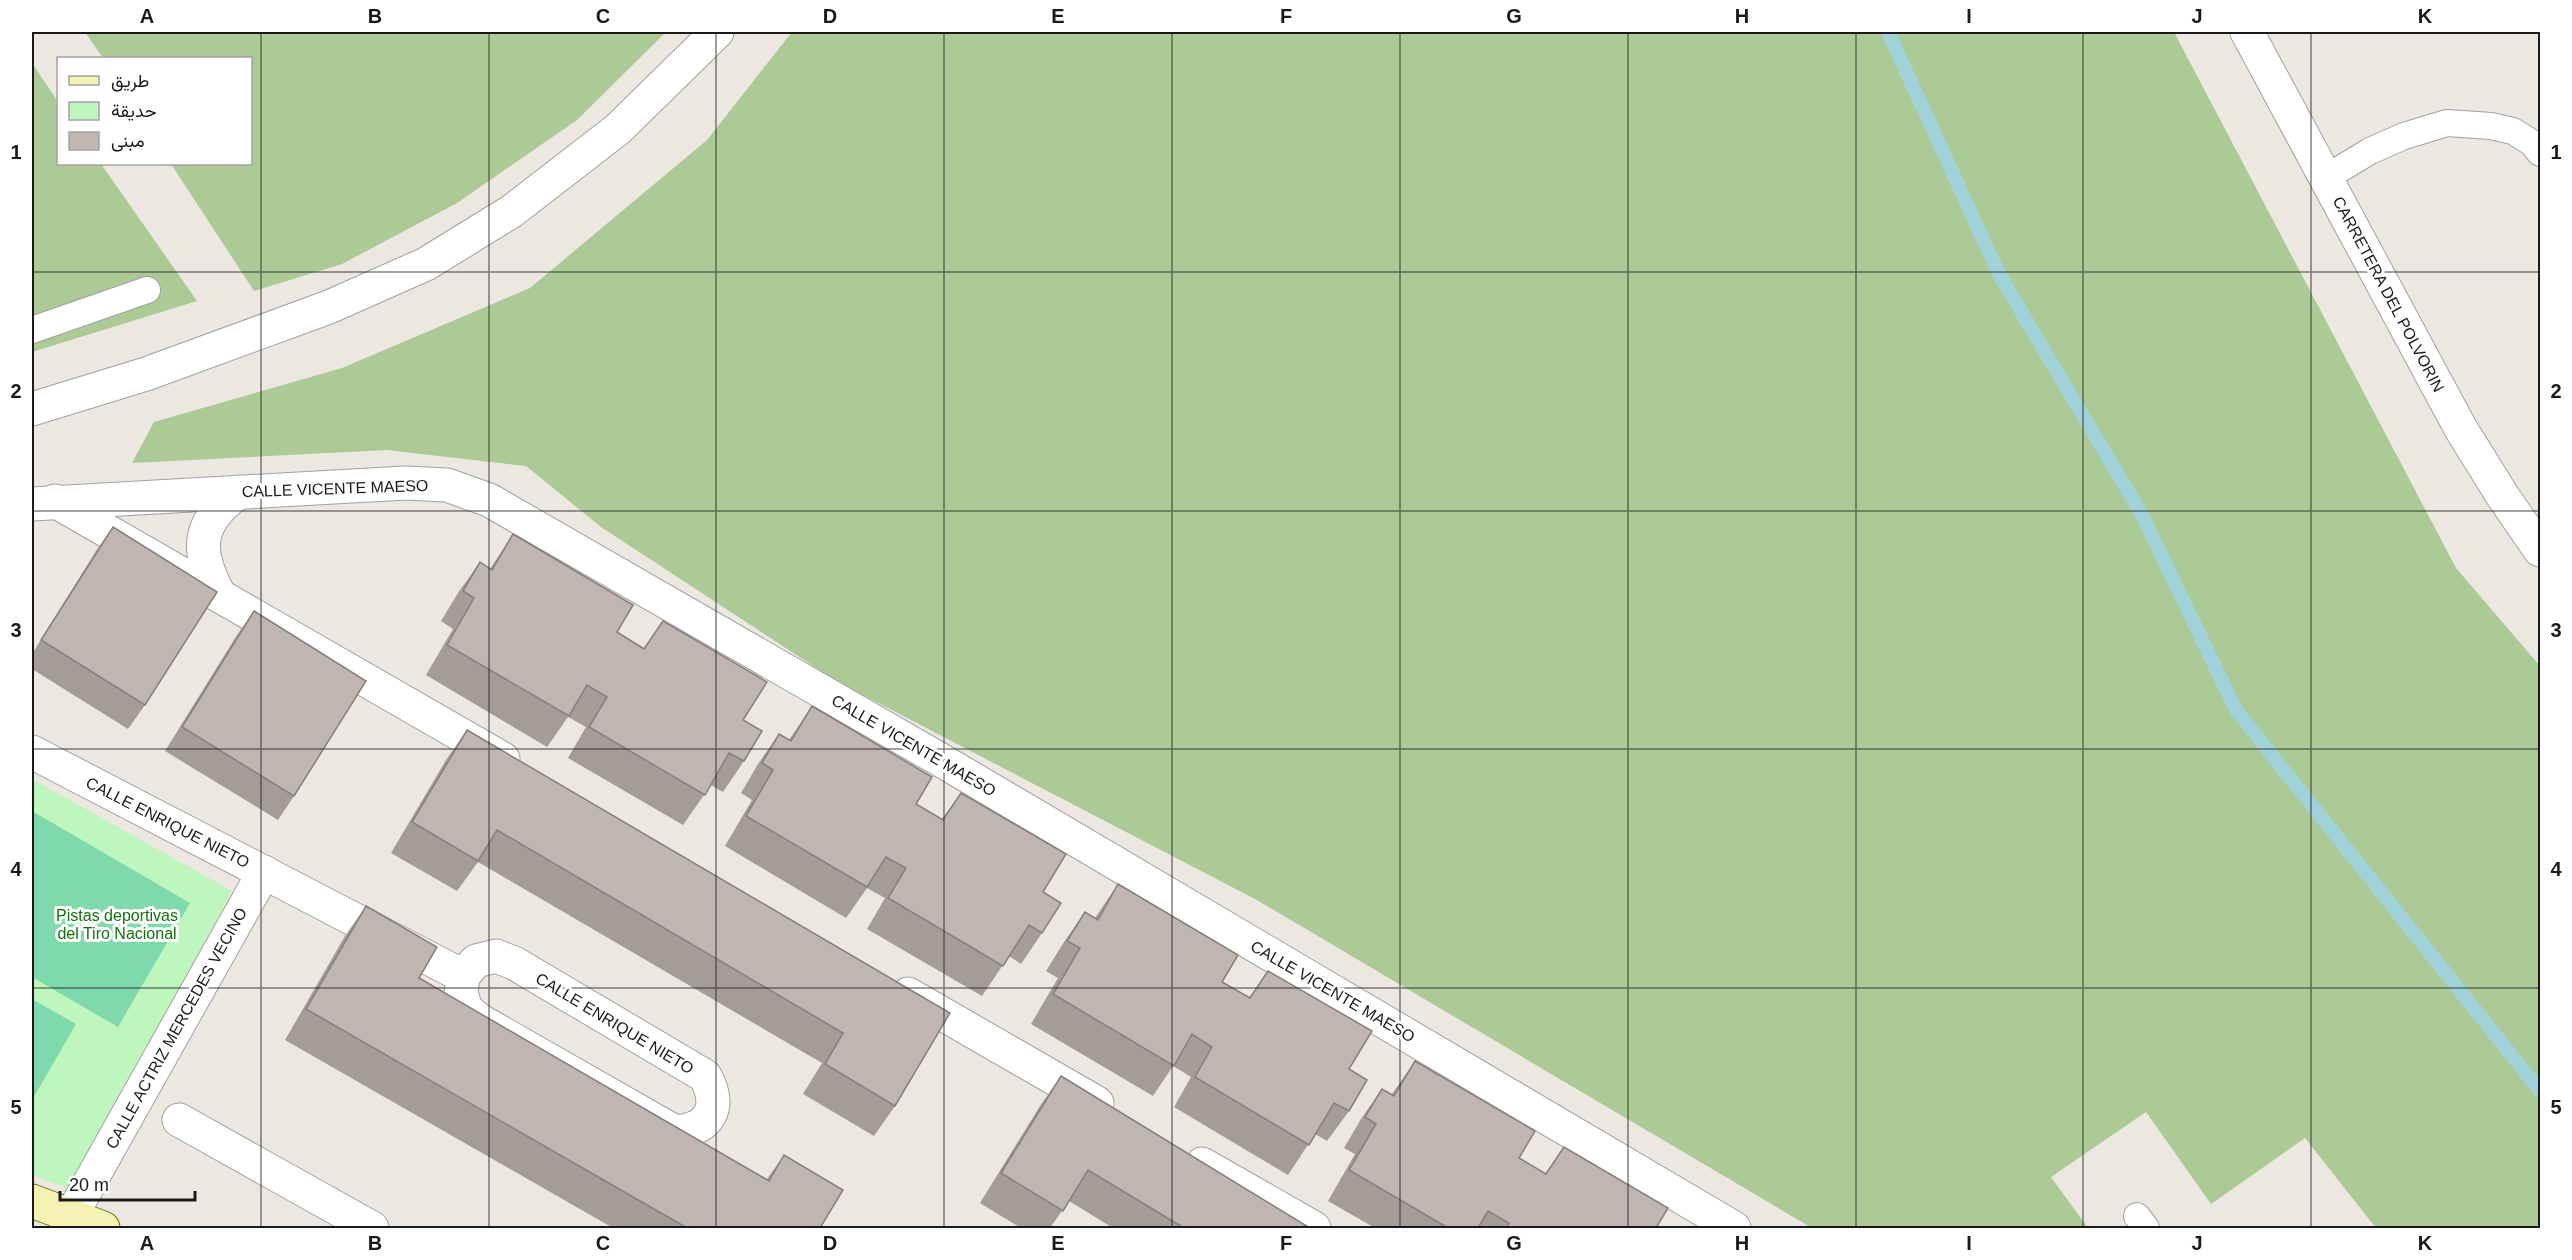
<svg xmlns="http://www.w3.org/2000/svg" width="2572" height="1260" viewBox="0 0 2572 1260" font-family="Helvetica,Vazirmatn,sans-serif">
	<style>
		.forest { fill: #abca96 }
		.park { fill: #bef6bd }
		.pitch { fill: #80d9ac }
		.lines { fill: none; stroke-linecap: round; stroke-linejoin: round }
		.stream { stroke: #a1d2d9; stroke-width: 14 }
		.service-casing { stroke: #a1a1a1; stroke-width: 28 }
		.minor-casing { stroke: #a1a1a1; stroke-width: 35 }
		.tertiary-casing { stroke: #a1a1a1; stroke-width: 35 }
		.secondary-casing { stroke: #6b6a08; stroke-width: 35 }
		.service { stroke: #fff; stroke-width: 26 }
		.minor { stroke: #fff; stroke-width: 33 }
		.tertiary { stroke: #fff; stroke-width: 33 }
		.secondary { stroke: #f6f2b4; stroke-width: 33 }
		.wall { fill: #a59c97 }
		.building { fill: #c0b5b0; stroke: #867f7b; stroke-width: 1.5 }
		.grid { fill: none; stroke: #1a1a1a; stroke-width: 1.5; stroke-opacity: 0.55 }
		.labels { text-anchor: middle; stroke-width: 6; stroke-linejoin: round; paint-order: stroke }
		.street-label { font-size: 16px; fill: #1a1a1a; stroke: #fff }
		.park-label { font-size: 16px; fill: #12720f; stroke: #fff }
		.neatline { fill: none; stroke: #1a1a1a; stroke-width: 2 }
		.grid-label { font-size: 20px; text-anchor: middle; font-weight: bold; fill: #1a1a1a }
	</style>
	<rect width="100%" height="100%" fill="#ece7e0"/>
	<g class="forest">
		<polygon points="85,32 666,32 577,120 457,203 342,264 254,291 171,164 250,164 250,58 103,58"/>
		<polygon points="792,32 2174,32 2456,568 2540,666 2540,1228 2376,1228 2305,1138 2211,1204 2146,1112 2051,1177 2088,1228 1812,1228 1255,899 836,681 601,527 526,466 387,450 132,463 154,422 342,368 530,288 707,140"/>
		<polygon points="32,63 58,102 58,164 101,164 197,301 32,352"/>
	</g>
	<polygon class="park" points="32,779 232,891 70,1189 32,1175"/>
	<g class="pitch">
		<polygon points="32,811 190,903 118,1027 32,977"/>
		<polygon points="32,999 76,1024 32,1100"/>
	</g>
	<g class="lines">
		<polyline class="stream" points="1888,32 1999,274 2142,515 2236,710 2540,1091"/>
		<defs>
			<g id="service">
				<polyline points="2327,177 2370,151 2404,136 2447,123 2491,126 2513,131 2532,143 2540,153"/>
				<polyline points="32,330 147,290"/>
				<polyline points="2137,1216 2146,1228"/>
			</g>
			<g id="minor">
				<polyline points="2247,32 2461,429 2502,495 2540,550"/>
				<polyline points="55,501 503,759"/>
				<polyline points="32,504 405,483 447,485 489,500 939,759 1734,1228"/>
				<path d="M220 596C195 551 196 523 239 492"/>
				<polyline points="32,752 463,976"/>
				<path d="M496 956 514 963 705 1076C722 1107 711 1129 675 1132L479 1020 466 1009 461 993 463 976 476 961Z"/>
				<polyline points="908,994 1097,1103"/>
				<polyline points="179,1120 372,1228"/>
				<polyline points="1202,1164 1314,1228"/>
				<polyline points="71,1216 264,872"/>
			</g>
			<polyline id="tertiary" points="32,409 146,374 329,307 426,264 512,211 618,129 717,32"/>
			<polyline id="secondary" points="32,1201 103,1228"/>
		</defs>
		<use href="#service" class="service-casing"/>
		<use href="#minor" class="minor-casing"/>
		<use href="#tertiary" class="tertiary-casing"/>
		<use href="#secondary" class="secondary-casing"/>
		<use href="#service" class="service"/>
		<use href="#minor" class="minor"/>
		<use href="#tertiary" class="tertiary"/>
		<use href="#secondary" class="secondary"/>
	</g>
	<g class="wall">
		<polygon points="113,527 145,705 128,729 32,669 32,654 96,551"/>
		<polygon points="513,534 617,632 644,648 663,621 743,720 744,761 723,792 711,785 683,825 568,758 586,727 568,717 547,747 426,675 453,629 441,621 458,593 480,562 490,569"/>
		<polygon points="254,611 294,796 278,820 165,751 237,635"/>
		<polygon points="812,706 916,804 942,819 961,793 1043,892 1042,933 1021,964 1009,956 982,996 867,929 885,898 867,888 846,918 725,846 752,800 741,793 758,764 779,734 789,740"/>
		<polygon points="467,730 950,1013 895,1106 874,1136 803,1094 822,1063 478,862 457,891 391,853 446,760"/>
		<polygon points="1118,884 1222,982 1249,998 1268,971 1349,1069 1349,1111 1327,1141 1315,1134 1288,1175 1174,1107 1191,1077 1173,1066 1153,1096 1031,1024 1058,978 1046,971 1064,942 1085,912 1095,918"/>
		<polygon points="366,906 419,978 767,1179 784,1155 820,1228 613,1228 285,1040 345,936"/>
		<polygon points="1415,1061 1519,1158 1545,1174 1564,1147 1656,1228 1375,1228 1328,1201 1355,1154 1344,1148 1361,1119 1382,1089 1392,1094"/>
		<polygon points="1061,1076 1310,1228 1113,1228 1069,1201 1050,1228 1021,1228 980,1203 1040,1106"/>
	</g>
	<g class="building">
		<polygon points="113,527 217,592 145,705 41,640"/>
		<polygon points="513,534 633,605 617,632 644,649 663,621 767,682 743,720 762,731 744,761 729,753 705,795 589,727 607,697 587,685 569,716 447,645 474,598 463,591 480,562 492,570"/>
		<polygon points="254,611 366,681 294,796 182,727"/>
		<polygon points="812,706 932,777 916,804 943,820 961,793 1066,854 1043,892 1061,903 1042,933 1029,925 1003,966 888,898 906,868 886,857 867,887 746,816 773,770 762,763 779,734 791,741"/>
		<polygon points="467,730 950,1013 895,1106 825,1064 843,1033 497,830 478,861 412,822"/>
		<polygon points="1118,884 1238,955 1222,982 1250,998 1268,971 1372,1031 1349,1069 1367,1080 1349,1111 1334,1103 1309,1145 1195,1077 1212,1047 1192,1034 1174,1066 1053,994 1080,948 1067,941 1085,912 1098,920"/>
		<polygon points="366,906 437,947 419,978 769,1181 784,1155 843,1190 820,1228 687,1228 306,1009"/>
		<polygon points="1415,1061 1535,1131 1519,1158 1546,1174 1564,1147 1668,1208 1656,1228 1506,1228 1509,1223 1488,1211 1478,1228 1448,1228 1349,1170 1376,1124 1365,1117 1382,1089 1394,1096"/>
		<polygon points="1061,1076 1310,1228 1184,1228 1088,1170 1063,1211 1001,1173"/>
	</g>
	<path class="grid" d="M261 32V1228M489 32V1228M716 32V1228M944 32V1228M1172 32V1228M1400 32V1228M1628 32V1228M1856 32V1228M2083 32V1228M2311 32V1228M32 272H2540M32 511H2540M32 749H2540M32 988H2540"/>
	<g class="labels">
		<g class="street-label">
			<text transform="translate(2389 294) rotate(62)" y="6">CARRETERA DEL POLVORIN</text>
			<text transform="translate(335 488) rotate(-2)" y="6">CALLE VICENTE MAESO</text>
			<text transform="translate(914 745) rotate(30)" y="6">CALLE VICENTE MAESO</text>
			<text transform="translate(168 822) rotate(27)" y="6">CALLE ENRIQUE NIETO</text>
			<text transform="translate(1333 991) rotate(30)" y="6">CALLE VICENTE MAESO</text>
			<text transform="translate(615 1023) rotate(31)" y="6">CALLE ENRIQUE NIETO</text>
			<text transform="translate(176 1028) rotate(-61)" y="6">CALLE ACTRIZ MERCEDES VECINO</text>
		</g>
		<g class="park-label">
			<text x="117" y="921">Pistas deportivas<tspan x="117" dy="18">del Tiro Nacional</tspan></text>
		</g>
	</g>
	<rect width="2572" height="1260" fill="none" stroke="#ffffff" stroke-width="66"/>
	<rect x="57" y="57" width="195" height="108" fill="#ffffff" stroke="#a3a3a3" stroke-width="1.5"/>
	<rect x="69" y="76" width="30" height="9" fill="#f6f2b4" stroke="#a3a3a3" stroke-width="1.5"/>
	<text x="111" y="87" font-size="18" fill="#1a1a1a">طريق</text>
	<rect x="69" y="102" width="30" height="18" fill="#bef6bd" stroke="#a3a3a3" stroke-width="1.5"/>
	<text x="111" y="117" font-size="18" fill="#1a1a1a">حديقة</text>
	<rect x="69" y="132" width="30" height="18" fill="#c0b5b0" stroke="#a3a3a3" stroke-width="1.5"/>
	<text x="111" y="147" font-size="18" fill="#1a1a1a">مبنى</text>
	<path d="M60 1191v9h135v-9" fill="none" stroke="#1a1a1a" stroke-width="3"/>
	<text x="69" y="1191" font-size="18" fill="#1a1a1a" stroke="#ffffff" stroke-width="4.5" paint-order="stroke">20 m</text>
	<rect x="33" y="33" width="2506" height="1194" class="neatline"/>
	<g class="grid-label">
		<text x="147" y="23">A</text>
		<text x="375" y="23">B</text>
		<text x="603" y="23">C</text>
		<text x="830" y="23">D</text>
		<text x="1058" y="23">E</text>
		<text x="1286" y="23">F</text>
		<text x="1514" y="23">G</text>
		<text x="1742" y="23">H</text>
		<text x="1969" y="23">I</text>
		<text x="2197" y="23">J</text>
		<text x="2425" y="23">K</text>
		<text x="16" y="159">1</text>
		<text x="2556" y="159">1</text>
		<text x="16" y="398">2</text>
		<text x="2556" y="398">2</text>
		<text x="16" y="637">3</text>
		<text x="2556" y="637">3</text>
		<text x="16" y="876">4</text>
		<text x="2556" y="876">4</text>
		<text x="16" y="1114">5</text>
		<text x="2556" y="1114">5</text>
		<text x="147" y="1250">A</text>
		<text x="375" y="1250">B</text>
		<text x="603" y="1250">C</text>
		<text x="830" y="1250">D</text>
		<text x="1058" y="1250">E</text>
		<text x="1286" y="1250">F</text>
		<text x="1514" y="1250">G</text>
		<text x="1742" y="1250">H</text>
		<text x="1969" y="1250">I</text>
		<text x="2197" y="1250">J</text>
		<text x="2425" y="1250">K</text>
	</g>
</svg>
